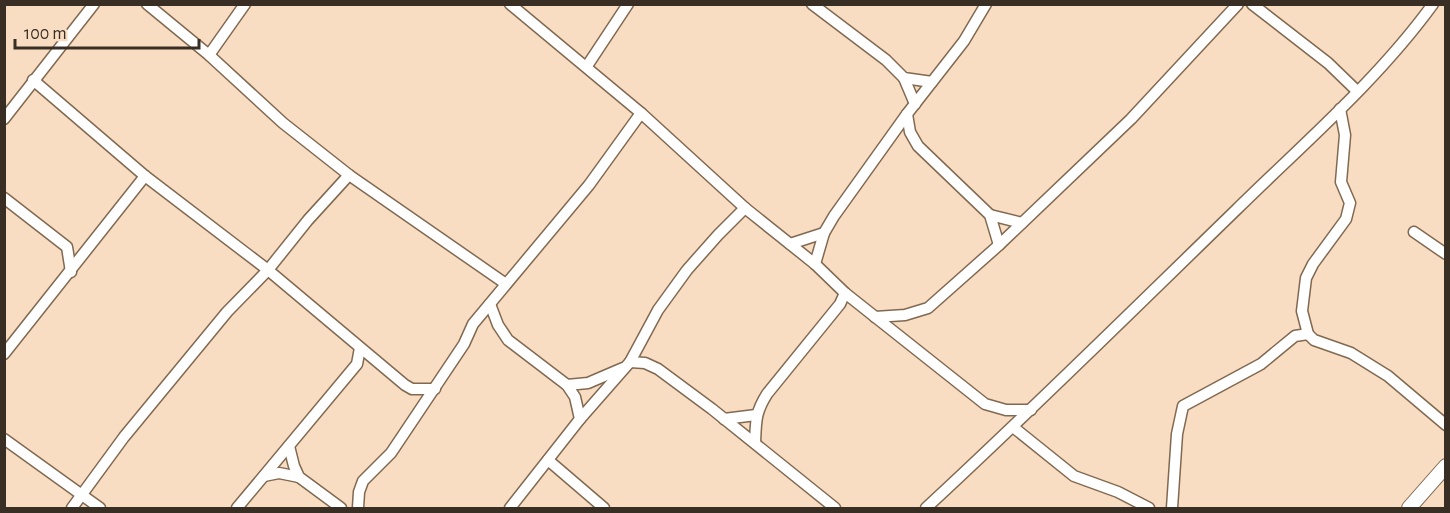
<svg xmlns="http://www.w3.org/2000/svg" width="1450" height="513" viewBox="0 0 1450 513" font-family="'Alegreya Sans',sans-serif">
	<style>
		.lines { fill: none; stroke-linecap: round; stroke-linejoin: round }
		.minor-casing { stroke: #816951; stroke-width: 13 }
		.secondary-casing { stroke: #816951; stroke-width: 16 }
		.minor { stroke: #fff; stroke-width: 10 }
		.secondary { stroke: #fff; stroke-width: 14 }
	</style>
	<rect width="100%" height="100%" fill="#f8ddc2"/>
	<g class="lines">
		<defs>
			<g id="minor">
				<polyline points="147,4 209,55 283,123 349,175 506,284"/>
				<polyline points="510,4 641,113 745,208 815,264 845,293 985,404 1006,410 1031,410"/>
				<polyline points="812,4 886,60 904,78 932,82"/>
				<polyline points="1252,4 1328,63 1357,91"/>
				<polyline points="209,55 245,4"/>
				<polyline points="587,66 628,4"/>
				<polyline points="904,78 915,104"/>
				<polyline points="33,80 145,176 268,270 405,385 412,389 435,389"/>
				<polyline points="1340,109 1345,135 1341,182 1350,203 1346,219 1313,264 1306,278 1302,311 1308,334 1314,340 1351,353 1388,376 1446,425"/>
				<polyline points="907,114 910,132 918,146 990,215 999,245"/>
				<polyline points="4,119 94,4"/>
				<polyline points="4,198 67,247 71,272"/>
				<polyline points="990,215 1022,223"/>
				<polyline points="1414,232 1446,254"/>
				<polyline points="790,244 824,233"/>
				<polyline points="815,264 824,233 834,216 907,114 964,41 986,4"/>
				<polyline points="490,304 498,325 508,340 567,385 575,397 580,419"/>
				<polyline points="875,317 905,315 928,308 999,245 1131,119 1238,4"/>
				<polyline points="4,354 145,176"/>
				<polyline points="630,362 645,363 658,369 712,409 835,508"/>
				<polyline points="567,385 588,383 623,368"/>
				<polyline points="724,419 756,415"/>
				<polyline points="1013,427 1074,476 1118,492 1149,508"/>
				<polyline points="4,439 100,508"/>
				<path d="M755 443C756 422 755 413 767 394L840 304 845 293"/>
				<polyline points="289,446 294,466 299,477 341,508"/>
				<polyline points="548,460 604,508"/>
				<polyline points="264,476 279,473 299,477"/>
				<polyline points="72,508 124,437 227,312 268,270 308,220 349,175"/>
				<polyline points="237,508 357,364 360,348"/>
				<polyline points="358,508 359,492 363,481 391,453 464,344 473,324 589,185 641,113"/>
				<polyline points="510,508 580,419 630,362 658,310 687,270 718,235 745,208"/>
				<path d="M926 508C1031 411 1133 310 1236 210 1303 144 1377 81 1433 4"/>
				<polyline points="1172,508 1177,434 1183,406 1261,364 1295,336 1308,334"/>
			</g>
			<polyline id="secondary" points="1409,508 1446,466"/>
		</defs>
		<use href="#minor" class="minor-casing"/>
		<use href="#secondary" class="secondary-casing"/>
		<use href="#minor" class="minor"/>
		<use href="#secondary" class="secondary"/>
	</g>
	<rect width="1450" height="513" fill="none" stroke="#382e24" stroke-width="12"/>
	<path d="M15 39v9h184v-9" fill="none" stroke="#382e24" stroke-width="3"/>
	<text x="24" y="39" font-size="18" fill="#382e24" stroke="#f8ddc2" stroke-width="4.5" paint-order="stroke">100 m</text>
</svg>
